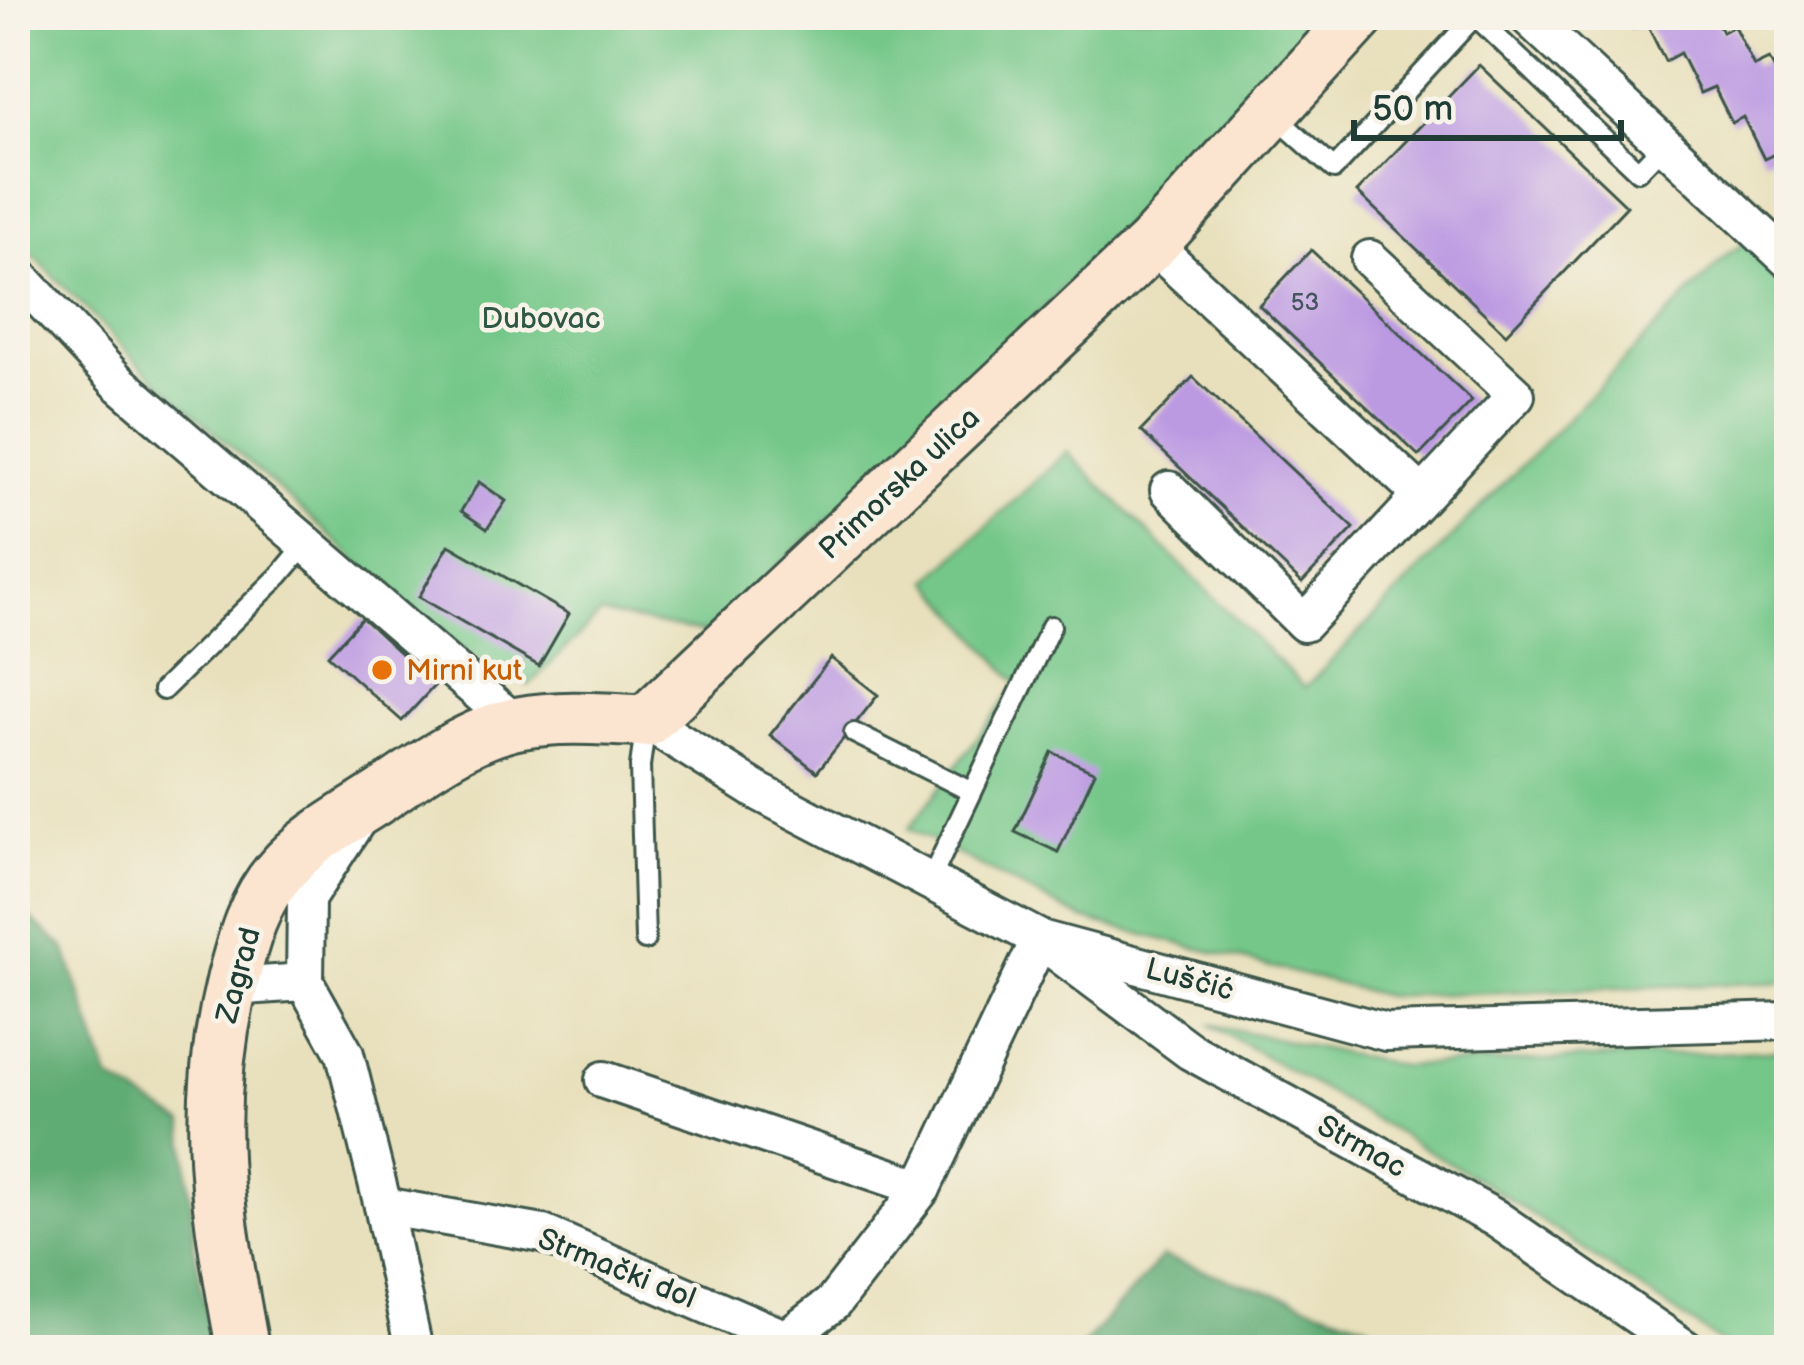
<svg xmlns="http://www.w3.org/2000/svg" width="1804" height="1365" viewBox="0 0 1804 1365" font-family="'Balsamiq Sans',sans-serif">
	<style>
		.green { fill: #75c789; stroke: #4a825e; stroke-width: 3 }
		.forest { fill: #60ac75; stroke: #407454; stroke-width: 3 }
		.building { fill: #bc9ae2 }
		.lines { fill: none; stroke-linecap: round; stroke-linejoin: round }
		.service-casing { stroke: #3d5548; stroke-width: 24 }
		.minor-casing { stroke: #3d5548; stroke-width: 42 }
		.secondary-casing { stroke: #3d5548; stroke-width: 57 }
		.service { stroke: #fff; stroke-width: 18 }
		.minor { stroke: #fff; stroke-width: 36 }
		.secondary { stroke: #fce5d0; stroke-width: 51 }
		.food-dot { fill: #e8710a; stroke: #f7f3e8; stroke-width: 4.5 }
		.labels { text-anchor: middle; stroke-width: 9; stroke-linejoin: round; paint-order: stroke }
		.number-label { font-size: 24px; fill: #465460 }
		.park-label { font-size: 30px; fill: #305945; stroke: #f7f3e8 }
		.street-label { font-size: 30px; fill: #1f3d34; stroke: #f7f3e8 }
		.food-label { font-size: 30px; fill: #c56008; stroke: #f7f3e8; text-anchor: start }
	</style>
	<rect width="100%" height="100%" fill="#f7f3e8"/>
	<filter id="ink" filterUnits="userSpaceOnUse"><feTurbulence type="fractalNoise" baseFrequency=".00833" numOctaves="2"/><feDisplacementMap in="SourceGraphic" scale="24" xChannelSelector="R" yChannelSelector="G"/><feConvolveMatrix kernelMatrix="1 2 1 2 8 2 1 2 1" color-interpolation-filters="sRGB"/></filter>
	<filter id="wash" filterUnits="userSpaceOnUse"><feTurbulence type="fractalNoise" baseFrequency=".004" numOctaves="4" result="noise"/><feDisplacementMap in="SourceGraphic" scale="48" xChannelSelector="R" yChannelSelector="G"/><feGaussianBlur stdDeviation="2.7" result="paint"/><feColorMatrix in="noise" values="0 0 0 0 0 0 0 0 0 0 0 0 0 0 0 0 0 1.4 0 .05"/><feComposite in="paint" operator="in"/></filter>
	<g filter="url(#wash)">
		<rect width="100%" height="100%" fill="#e8e0bc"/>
		<g class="green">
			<polygon points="15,15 1318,15 1208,138 934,423 705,633 601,614 529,685 449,644 136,361 15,236"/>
			<polygon points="1789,213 1789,982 1385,996 1083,919 909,829 1018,684 929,580 1067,452 1305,688 1728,254"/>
			<polygon points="1209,1024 1401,1066 1789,1050 1789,1350 1732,1350 1491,1187"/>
		</g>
		<g class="forest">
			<polygon points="15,905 65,948 109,1079 184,1123 195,1250 213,1350 15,1350"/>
			<polygon points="1162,1257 1370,1325 1392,1350 1073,1350 1081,1347"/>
		</g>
		<g id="blocks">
			<g class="building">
				<polygon points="1626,15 1714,15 1722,32 1734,26 1754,66 1769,59 1789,94 1789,147 1764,159 1743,117 1732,123 1714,87 1700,93 1680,53 1665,61 1646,22 1633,29"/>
				<polygon points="1479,65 1627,206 1506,334 1357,192"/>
				<polygon points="1311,250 1472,401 1419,456 1259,305"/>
				<polygon points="1193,377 1354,528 1302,583 1141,431"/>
				<polygon points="479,482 506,501 487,529 461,511"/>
				<polygon points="449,545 569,614 539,666 419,597"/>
				<polygon points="362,618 435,685 402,721 328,655"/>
				<polygon points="831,658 878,695 817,772 770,735"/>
				<polygon points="1052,752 1095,772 1058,852 1015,832"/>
			</g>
		</g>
	</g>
	<g filter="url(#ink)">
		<use href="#blocks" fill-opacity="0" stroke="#3d5548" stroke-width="3"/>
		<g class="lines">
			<defs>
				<g id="service">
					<polyline points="1276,117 1334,169 1475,16 1638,171 1663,145"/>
					<polyline points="163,690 280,575 306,544"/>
					<polyline points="854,733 972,792"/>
					<polyline points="930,881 1051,626"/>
					<polyline points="645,940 640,766 646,723"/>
				</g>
				<g id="minor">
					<polyline points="1526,15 1789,260"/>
					<polyline points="1152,244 1422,495"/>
					<polyline points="15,272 118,382 515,723"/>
					<polyline points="1169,490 1304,623 1516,395 1370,259"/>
					<polyline points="646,721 759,792 1040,939 1386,1032 1789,1021"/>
					<polyline points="1057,952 1190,1051 1495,1218 1687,1350"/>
					<polyline points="305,982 306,899 360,816"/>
					<polyline points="231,987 305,982 345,1054 383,1206"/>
					<polyline points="604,1080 922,1188"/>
					<polyline points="414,1350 383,1206 543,1234 786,1339 833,1303 922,1188 1040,939"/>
				</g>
				<path id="secondary" d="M243 1350C218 1215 199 1116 233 979 243 941 253 902 280 871 308 838 346 819 382 795 421 768 471 732 519 723 560 715 604 719 646 721L1152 244 1360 15"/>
			</defs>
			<use href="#service" class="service-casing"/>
			<use href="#minor" class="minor-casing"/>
			<use href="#secondary" class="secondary-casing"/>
			<use href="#service" class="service"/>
			<use href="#minor" class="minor"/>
			<use href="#secondary" class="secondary"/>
		</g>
	</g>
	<circle class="food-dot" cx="382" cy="670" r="12"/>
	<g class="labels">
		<g class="number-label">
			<text x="1305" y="310">53</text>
		</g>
		<g class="park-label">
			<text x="541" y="328">Dubovac</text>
		</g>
		<g class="street-label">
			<text transform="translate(899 483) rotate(-43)" y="10">Primorska ulica</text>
			<text transform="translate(238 975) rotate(-75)" y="10">Zagrad</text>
			<text transform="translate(1190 979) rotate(15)" y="10">Luščić</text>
			<text transform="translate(1362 1146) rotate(29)" y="10">Strmac</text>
			<text transform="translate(617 1268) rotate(22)" y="10">Strmački dol</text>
		</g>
		<g class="food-label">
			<text x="406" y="680">Mirni kut</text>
		</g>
	</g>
	<rect width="1804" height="1365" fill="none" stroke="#f7f3e8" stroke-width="60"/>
	<path d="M1354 120v18h267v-18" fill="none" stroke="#1f3d34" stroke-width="6"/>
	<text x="1372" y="120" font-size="36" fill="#1f3d34" stroke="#f7f3e8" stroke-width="9" paint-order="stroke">50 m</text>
</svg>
